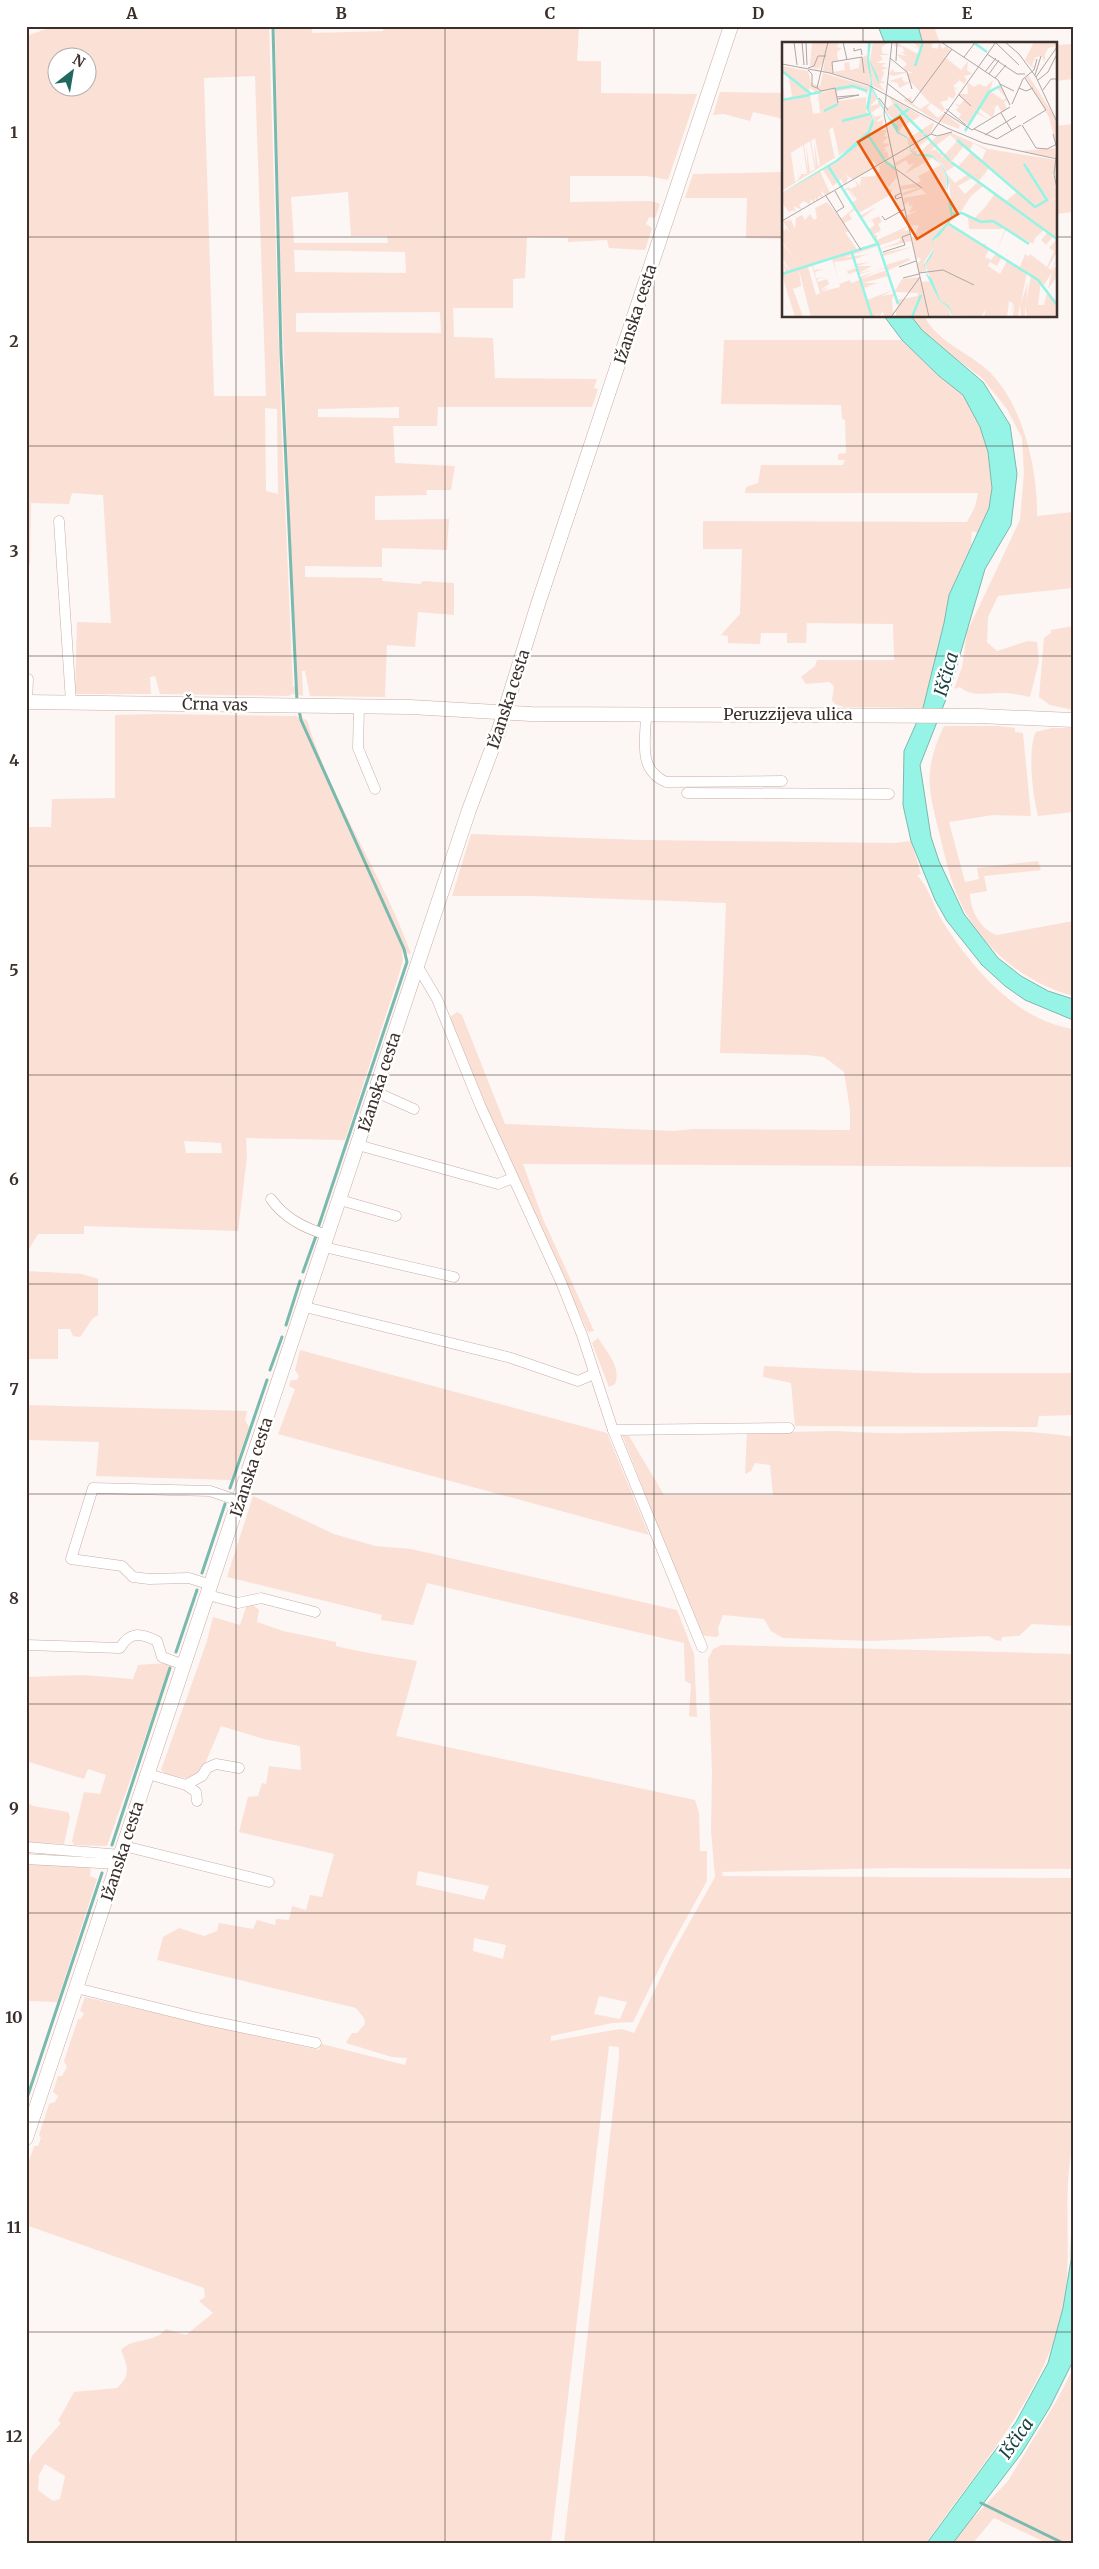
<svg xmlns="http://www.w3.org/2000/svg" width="1099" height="2569" font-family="Merriweather,serif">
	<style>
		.green { fill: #fbe0d6; fill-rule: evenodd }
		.water { fill: #95f4e6; stroke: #7ab9ae }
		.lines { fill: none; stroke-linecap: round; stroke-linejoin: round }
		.stream { stroke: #7ab9ae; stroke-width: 3 }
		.street-casing { stroke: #c9aea4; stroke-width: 11 }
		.secondary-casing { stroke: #c9aea4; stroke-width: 15 }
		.street { stroke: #fff; stroke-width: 10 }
		.secondary { stroke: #fff; stroke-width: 14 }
		.grid { fill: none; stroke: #3b302c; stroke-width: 1; stroke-opacity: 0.55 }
		.labels { text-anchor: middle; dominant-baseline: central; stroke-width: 5; stroke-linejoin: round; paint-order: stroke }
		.street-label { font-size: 16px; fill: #3b302c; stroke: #fff }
		.water-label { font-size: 18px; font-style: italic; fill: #19443f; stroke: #fff }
		.inset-river { fill: none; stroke: #95f4e6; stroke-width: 2.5 }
		.inset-road { fill: none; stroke: #afa7a4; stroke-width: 1 }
		.view { fill: #e8590c; fill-opacity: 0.15; stroke: #e8590c; stroke-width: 2.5 }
		.inset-edge { fill: none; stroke: #3b302c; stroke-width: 2.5 }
		.neatline { fill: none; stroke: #3b302c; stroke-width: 2 }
		.grid-label { font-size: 16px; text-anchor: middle; font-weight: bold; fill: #3b302c }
	</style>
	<rect width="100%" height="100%" fill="#fcf6f4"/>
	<!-- green -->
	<g class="green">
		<path d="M55 26H269L281 415 293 687 296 685 280 254 275 26H310L313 33 383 31 384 26H606L579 28 577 61H601V93L697 94 668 180 647 176H570V202L651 201 660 204 655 218 649 217 646 224 652 228 645 250 609 248 607 240 568 242V238L527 237 525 278 513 279V308H453L454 337 493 338 495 378 597 379 594 388 598 389 592 407H438L437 426H393L395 463 455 466 451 490H426L427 495 375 496V520L449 519 447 550 382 548V567L305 566V577L382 578V581L420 584 423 581 454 583V615L418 612 415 647 387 645 385 697 310 696 305 671H302L303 696 292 694 288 696 160 694 155 676 150 677 151 694H75L77 622 111 623 103 495 72 493 69 504 31 503 30 564H26V36ZM58 58H88V88H58ZM255 76 266 396H214L204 78ZM348 192 351 236H387L388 243H294L291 197ZM294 250 405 252 406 273 295 272ZM440 312 441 333 296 332V313ZM399 407V418L318 417V409ZM265 408 277 409 278 494 266 491Z"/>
		<polygon points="918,26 934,26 940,44 923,44"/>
		<polygon points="1073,44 1073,79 1055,81 1055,45"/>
		<polygon points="720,92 783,93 783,119 753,112 750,121 724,114 713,115"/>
		<polygon points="1073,124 1073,212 1055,214 1055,126"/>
		<polygon points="783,172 783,239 746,238 747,198 685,198 693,174"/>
		<path d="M911 316H924C938 342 964 350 985 368 1022 399 1038 469 1037 516L1073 512V588L998 596 988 617 987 642 997 651 1028 641 1037 642 1039 661 1030 697C1021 695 1012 693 1002 693 988 692 972 698 960 687L954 689 962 667 967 632 1020 520 1024 473 1022 438 1007 409 982 378 937 344 913 321Z"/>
		<polygon points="724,340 902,340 939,376 963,395 982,432 988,453 992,488 989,508 978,533 972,531 971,546 949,595 945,620 923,708 844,707 835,704 832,700 834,686 829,682 806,684 801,677 815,666 817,660 894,660 893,624 807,623 806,643 787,643 787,633 761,633 760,644 728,643 728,636 721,635 740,614 742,549 703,549 703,521 967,522 975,507 978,493 745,493 746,487 758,483 761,465 843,465 845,460 838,460 838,454 846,453 845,420 842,419 841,405 721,404"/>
		<polygon points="1073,626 1073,710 1050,705 1039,697 1044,638 1051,633 1051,630"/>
		<path d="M159 714 296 716 307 720C332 803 382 873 411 954L402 952 403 960 398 978 345 1140 246 1138 247 1157 238 1231 84 1226V1234H38L26 1254V827H51L52 799 115 798V715ZM184 1141 221 1143 222 1153H186Z"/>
		<path d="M944 726H997L1015 728V732L1023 733 1031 816 993 815 949 822 965 882 979 879 977 868 1038 861 1041 870 984 876 987 891 970 894C970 910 981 930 997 935L1073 921V996C1030 985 989 954 967 915 953 892 946 862 940 836 928 788 923 772 944 726Z"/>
		<path d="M1052 728H1073V812L1038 816C1033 797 1027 749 1036 732Z"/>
		<path d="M471 834 641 840 895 843 911 841 921 874 917 875C930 889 933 906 943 922 972 968 1016 1020 1073 1029V1167L523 1164 543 1219 594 1331 588 1332 465 1060 449 1018 457 1012 462 1015 505 1124 674 1131 692 1129 850 1130V1110L844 1072 824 1057 807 1055 720 1053 726 903 535 896H452Z"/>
		<polygon points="26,1271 82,1274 98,1279 98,1315 93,1318 80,1337 73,1336 70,1329 58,1329 58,1359 26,1359"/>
		<path d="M598 1338C606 1351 622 1368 615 1384L609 1387 592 1343Z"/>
		<polygon points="300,1350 607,1433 649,1535 278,1434 295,1389 289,1386 291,1380 297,1380 299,1376 295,1370"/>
		<polygon points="764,1366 916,1373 1073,1373 1073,1415 1039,1416 1037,1427 795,1426 791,1383 763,1377"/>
		<polygon points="27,1405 247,1411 245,1420 249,1427 231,1480 96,1476 99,1442 27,1440"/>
		<path d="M834 1431C860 1432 886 1434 911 1433 965 1433 1020 1427 1073 1437V1626L1032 1624 1019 1636 1002 1637 1001 1641 995 1640 989 1636 871 1641 783 1638 771 1631 764 1619 723 1615 718 1628 719 1635 716 1637 701 1635 622 1435 629 1436 664 1495H773L770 1465 755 1463 751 1471 745 1474 747 1433Z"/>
		<polygon points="253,1496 334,1534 375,1546 411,1549 677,1610 694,1654 697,1717 689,1716 691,1684 685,1681 684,1643 427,1583 413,1625 381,1620 382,1615 227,1577"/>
		<path d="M251 1603 259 1610 257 1622 283 1631 336 1642V1646C363 1653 389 1656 417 1661L396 1736 695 1800 699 1813 700 1851H707V1881L665 1957 633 2022 612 2023 551 2036V2041L614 2030 622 2029 634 2033 673 1952 715 1877 711 1831 712 1772 708 1659 713 1649 722 1645 1073 1654V1869L892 1868 722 1872 723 1876 1073 1878V2144C1062 2193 1072 2246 1065 2296 1052 2388 977 2469 926 2543H564L619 2057V2047L609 2046 551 2543H26V2473L32 2456 61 2423 58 2421 74 2392 117 2388C132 2374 127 2366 121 2350 133 2337 154 2344 166 2329L186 2335 213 2313 199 2301 205 2297 204 2288 26 2225V2170L34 2146H38L41 2138 39 2135 49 2104 55 2102 58 2096 53 2092 58 2076H62L67 2067 64 2061 78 2019H81L84 2013 80 2011 85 1997 319 2050 322 2044 405 2065 407 2058 392 2057 346 2043 352 2033H357L365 2024 364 2018 356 2008 157 1960 163 1937 179 1928 204 1936 217 1931 219 1923 253 1929 257 1920 275 1925 276 1919 289 1920 292 1906 306 1910 310 1895 322 1897 334 1854 239 1832 248 1797 258 1796 262 1783 266 1784 269 1766 301 1770 300 1746 264 1739 221 1726 202 1771 192 1779 167 1775 161 1770 207 1641 213 1617 240 1625 246 1607ZM418 1871 489 1886 484 1900 416 1885ZM474 1938 506 1945 503 1959 473 1951ZM599 1996 627 2002 620 2019 594 2014ZM45 2464 65 2476 60 2499 53 2501 38 2490 39 2475Z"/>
		<polygon points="166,1663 170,1666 107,1846 74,1845 72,1841 84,1792 100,1794 106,1775 88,1769 84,1779 29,1762 26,1767 26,1677 83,1675 133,1679 138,1665"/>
		<polygon points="26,1802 33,1806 68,1812 70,1817 64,1844 26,1842"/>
		<polygon points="26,1863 91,1866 90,1876 97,1879 57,2002 26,2001"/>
		<polygon points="1073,2369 1073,2543 1047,2543 994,2518 973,2543 948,2543 966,2520 974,2517 1008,2481 1057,2400"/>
	</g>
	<!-- water -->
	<g class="water">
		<polygon points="878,26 918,26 923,44 885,44"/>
		<polygon points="884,316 911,316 922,330 983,382 1010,425 1017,474 1011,525 985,569 950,689 920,765 931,837 939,861 964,914 998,958 1021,976 1048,991 1073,999 1073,1020 1025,1000 1005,986 982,965 947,921 935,900 911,841 903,805 904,751 923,708 944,623 949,595 989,508 992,488 988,452 980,427 963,395 939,376 902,340"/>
		<polygon points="1073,2161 1073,2361 1050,2407 1021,2454 953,2543 927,2543 1016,2422 1048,2363 1063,2308 1071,2260"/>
	</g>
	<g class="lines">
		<!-- stream -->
		<g class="stream">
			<polyline points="273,26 281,353 297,702"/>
			<polyline points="299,710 301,720 404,949 407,962 318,1228"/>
			<polyline points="303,1272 316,1236"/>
			<polyline points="286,1325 300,1281"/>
			<polyline points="270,1370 282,1337"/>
			<polyline points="230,1488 267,1380"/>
			<polyline points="202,1573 225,1504"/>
			<polyline points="176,1652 197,1590"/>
			<polyline points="112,1845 170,1668"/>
			<polyline points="26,2101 102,1873"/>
			<polyline points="981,2503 1063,2543"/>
		</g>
		<defs>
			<g id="street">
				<polyline points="59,521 71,702"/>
				<polyline points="27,702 28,679"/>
				<polyline points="359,707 358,748 375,789"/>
				<path d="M646 713C646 740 637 769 666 782L782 781"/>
				<polyline points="687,793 889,794"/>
				<polyline points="418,967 437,999 480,1105 561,1282 582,1335 613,1430 702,1647"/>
				<polyline points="376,1092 414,1109"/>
				<polyline points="358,1145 498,1184 513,1178"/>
				<path d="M271 1199C285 1219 306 1229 328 1235"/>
				<polyline points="340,1200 396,1216"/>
				<polyline points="324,1247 454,1277"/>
				<polyline points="305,1307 511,1358 578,1381 594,1374"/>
				<polyline points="613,1430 789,1428"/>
				<polyline points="211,1585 189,1578 149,1579 133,1577 122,1566 71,1559 93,1488 210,1491 239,1501"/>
				<polyline points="208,1595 238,1603 261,1598 315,1612"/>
				<path d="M26 1645 120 1648C130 1631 140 1633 157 1641L162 1657 184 1665"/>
				<polyline points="148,1774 186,1785 202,1776 207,1768 216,1764 239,1768"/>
				<polyline points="186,1785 196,1792 197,1801"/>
				<polyline points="124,1846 269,1882"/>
				<polyline points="26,1847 121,1855"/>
				<polyline points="26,1859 118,1864"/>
				<polyline points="76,1988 202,2019 316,2043"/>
			</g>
			<g id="secondary">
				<polyline points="26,702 410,707 531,714 979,716 1073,720"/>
				<polyline points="26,2138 469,810 499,730 538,604 731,26"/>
			</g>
		</defs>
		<!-- street casing -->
		<use href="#street" class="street-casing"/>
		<!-- secondary casing -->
		<use href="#secondary" class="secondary-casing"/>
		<!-- street -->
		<use href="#street" class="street"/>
		<!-- secondary -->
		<use href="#secondary" class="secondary"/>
	</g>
	<!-- grid -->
	<path class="grid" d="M236 26V2543M445 26V2543M654 26V2543M863 26V44M26 237H783M1055 237H1073M863 316V2543M26 446H1073M26 656H1073M26 866H1073M26 1075H1073M26 1284H1073M26 1494H1073M26 1704H1073M26 1913H1073M26 2122H1073M26 2332H1073"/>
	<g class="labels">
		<!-- street labels -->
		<g class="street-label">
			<text transform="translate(635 314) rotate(-72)">Ižanska cesta</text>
			<text transform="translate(508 699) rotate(-72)">Ižanska cesta</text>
			<text transform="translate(215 704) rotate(1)">Črna vas</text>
			<text x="788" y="714">Peruzzijeva ulica</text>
			<text transform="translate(379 1082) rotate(-72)">Ižanska cesta</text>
			<text transform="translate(251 1467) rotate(-72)">Ižanska cesta</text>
			<text transform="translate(122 1851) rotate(-72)">Ižanska cesta</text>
		</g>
		<!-- water labels -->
		<g class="water-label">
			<text transform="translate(946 674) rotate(-74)">Iščica</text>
			<text transform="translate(1016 2438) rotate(-55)">Iščica</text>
		</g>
	</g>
	<!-- overview -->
	<g transform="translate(782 42)">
		<rect width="275" height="275" fill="#fcf6f4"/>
		<path d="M30 0H54L57 3 54 5 60 6 55 10 56 19 50 20V30L63 28 62 21 67 20 68 28 77 26 78 16 85 13 89 43 41 29 43 17 37 27 34 24 36 28 28 24ZM91 0H107L100 5V11L108 13H98L101 17 95 21H104L99 24 106 26 100 28 102 31 99 39 104 40 97 42 104 50 91 44 87 24ZM113 0 136 12 138 8 124 0 138 7 131 0H151L149 5 155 7 158 0 160 7 164 4 169 9 164 16 179 28 186 19 185 28 190 32 182 34 185 38 182 42 174 35 178 38 171 44 177 49 172 46 174 52 171 57 166 54V58L158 60 163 67 161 70 149 61 145 66 156 76 162 71 178 83 177 87 151 77 121 58 129 55 130 61 138 67 148 61 129 40 117 46 116 41 107 39 121 35 120 38 124 40 121 41 127 40 125 31H131L126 29 124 31 111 34 107 32 111 27 112 30H124L121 26 125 22 114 12 126 14 118 10H123L120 5 112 4ZM252 0H275V4L266 6 263 12V21L260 14 254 15 250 22 252 27 243 18ZM0 24 26 29 29 41 38 44 41 31 88 45 84 53 83 48 75 46 55 49 56 59 84 55V69L90 77 86 89 73 103 0 149V37L3 58 10 54 6 32H0ZM27 46 32 48 33 52 50 48 36 52 39 77 38 71 31 72ZM51 85 57 112 53 117 47 88ZM33 96 38 123 36 124 32 98 34 126 29 99ZM28 99 33 127 28 130 24 102 26 131 22 103ZM21 103 25 132H19L16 107 19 133 17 136 14 109 17 137 13 140 9 111ZM246 33 273 75 275 85V116L236 109 275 106 267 75 244 35ZM211 38 208 49 221 58 224 56 215 46 219 44 215 38 218 43 225 58 222 60 225 67 220 71 215 62 213 66 208 63 213 67 211 76 197 66 195 69 207 78 194 71 187 83 177 76 179 72 174 68 177 65 173 62 178 63 182 58 176 52H186L185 40 192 45 197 42 204 45ZM90 48 95 57 88 64 96 62V58L102 68 99 64 89 71 93 75 101 73 94 80 102 78 99 88H105L102 94 106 95 100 101 108 102 101 107H104L102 111 105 109 107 115 95 124 90 117 92 126 71 138 63 132 66 136 63 143 59 137 51 144 41 128 38 129 48 151 44 154 39 148 41 156 37 154 35 159 33 156 32 161 29 157 28 163 22 159 17 163 20 168 12 164 14 171 12 168 7 170 0 161V151L43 125 54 120 87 94 92 78 87 67ZM107 54 152 82 146 97 131 109H135V113L153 96 167 90 206 107 275 118 272 132 269 133 272 134 275 155 266 160 275 156V210L266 226 269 228 275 216 270 229 275 223V235L265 248 274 259 275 264 269 256 275 265V275H245L243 264V275H239L238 262 236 275H231L232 261 228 275 231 261 227 259 225 275H202L204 267 199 275 170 273 167 264 158 258 143 223 152 207 151 198 170 178 167 137 160 122 152 115 136 113 133 112 129 109 134 102 128 104 126 95 116 90V84L103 68 111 62ZM138 74 150 81 127 96 117 90 120 85ZM168 93 175 99 158 118 161 112 155 110 156 107 149 109 153 105 144 111ZM191 101 204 108 200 118 188 108ZM182 104 189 110 176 125 169 120ZM173 124 185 133 173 141 163 130ZM208 125 236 149 223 160 196 140ZM190 136 196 140 183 152 176 144ZM201 144 212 153 201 168 196 174 203 164 192 177 178 171 189 154ZM181 172 186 176 187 187H223L214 211 224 187 251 202 253 196 263 187 266 190 259 198 264 203 271 194 275 197 267 206 272 209 265 225 248 212 247 215 243 212 238 225 217 213 222 216 214 212 209 218 203 215 207 208 213 212 203 204 204 201 201 203 168 182 171 173ZM219 216 225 219 218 232 206 224 208 220 215 224ZM245 230 249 233 244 262 246 240 239 261ZM270 230 262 263H256L259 240 262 243ZM130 111 137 115 147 113 159 122 165 137 164 151 169 165 168 179 150 197 152 206 142 220 143 229 138 231 135 222 139 218 136 215 135 218 129 195H132L137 183 127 184 125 174 136 168 127 171 131 163 127 164V159L122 163 121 156 144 152 139 147 121 154 120 151 138 145 119 148 118 144 135 141 139 139 136 134 159 123 150 116 123 132 132 121 127 123 124 118 114 124 113 121ZM104 120 113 127 115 135 106 146 110 148 108 153 77 171 79 173 95 165 80 176 97 167 80 176 74 167 67 172 70 177 62 181 67 190H63L76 209 93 204 96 201 87 187 93 183 90 178 83 181 97 174 100 180 105 177 96 182 99 188 91 193H95V198L126 184 120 189 127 188 129 199 98 207 117 200 119 196 61 216 86 212 73 217 74 222 88 220 75 224H90L77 231 91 228 78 232V235L92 230 79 237 105 228 104 226 92 230 104 225 99 211 130 205 101 214 104 223 127 216 128 218 103 230 106 234 81 241H95L82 246 85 258 111 248 100 254 111 252 120 237 137 235 139 240 149 239 157 258 166 265 169 275H114V269L109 275H102L101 269 97 275H92L100 270 90 275H29L17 228 19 244 11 247 21 275H13L0 233V229L4 230 0 221 7 229 0 219 8 229 0 217 9 229 0 215V201L13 218 0 199V188L3 189V186L7 189 1 179 9 178 13 187 14 176 20 173 23 178 28 172 32 178 35 176 33 166 45 160 59 177 73 165 62 148 67 145 73 158 66 147 63 149 70 160 75 158 68 147 75 144 73 138 78 144 79 135 93 134 98 128 97 124ZM50 217 56 236 52 220 72 217 75 226 65 229 66 232 76 229 78 238 69 241 68 238 58 242 57 239 58 245 38 250 48 245 38 248 47 242 45 237 36 240 35 237 44 235 34 236 33 230 42 227 32 228 31 223ZM30 224 38 251 34 253 26 225ZM114 250 136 251V254L115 258 116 264 111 271 110 257Z" fill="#fbe0d6" fill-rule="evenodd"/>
		<path d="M86 0H89L87 17 96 35 97 43 100 47 97 43 87 18 91 47 107 75 116 84V90L125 95 130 110 136 113 145 112 151 114 160 123 166 135 167 139 165 149 170 165V177L158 193 151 198 152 208 149 215 143 223 144 231 150 237 158 258 167 264 171 275 166 265 157 258 144 232 142 223 152 207 150 197 169 177 165 150V136L159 122 150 115 135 114 129 110 125 96 115 91 90 48 87 67 92 80 87 94 55 120 0 151 54 118 86 89 90 77 84 66 89 39 85 21Z" fill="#95f4e6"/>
		<path class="inset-river" d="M191 0 205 10M133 24 141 0M0 29 29 52 39 50M53 47 71 44 85 49M0 58 28 53M113 62 121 71 127 67M42 69 56 62M60 79 88 72M110 79 121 71 141 91M183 89 207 50 218 44M142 92 168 119M86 93 103 119 113 127M175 98 253 165 265 158 242 122M169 120 275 197M46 124 96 202 116 262M170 172 180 171 199 180 211 179 224 187M167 182 256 238 275 263M224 187 247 202M70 211 90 275M0 232 95 202M130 275 139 253"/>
		<path class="inset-road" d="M12 0 15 23M20 0 22 23M24 0 25 23M61 0 65 18M110 0 102 72 111 115M159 0 216 38 228 63M223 0 237 12 254 35 275 80M214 1 237 23M72 6V9L79 7 80 13M205 12 235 32H243M182 15 192 2M108 16 125 30 130 47M114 19 115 0M0 22 48 31 86 43 165 86 201 101 275 117M26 26 32 24 36 14H44M26 28 30 32V44L35 46M203 30 214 16M51 31 50 20 80 15 82 31M207 32 217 18M253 33 259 14M254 35 275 5M213 36 224 23M256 38 266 30 275 12M105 41 130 61 170 7M218 42 232 49M35 46 39 49 53 46 56 61M35 46 46 0M237 46 244 49 251 46M261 48 269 37H275M177 53 189 64M55 55 77 53 56 57M97 56 106 68M230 62 241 37 252 28 255 17M164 67 184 83M162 70 190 88 228 65M219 71 230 89M241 82 264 68 243 36M240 83 254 106 265 107 275 102M192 87 215 97 239 83M149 92 214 0M149 92 155 94 170 90M271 92 275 107 272 132 275 147M203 93 234 74M111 115 147 275M275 123V139M114 127 140 146M53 149 62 165 54 170M119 151 113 154 114 157 120 155M44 154 79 208M100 174 103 178 123 167M0 179 149 92M101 210 123 203 120 195 128 192M117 225 134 219M137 231 161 228 192 243M121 236 137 232M109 275 138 235"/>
		<path class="view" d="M118 75 176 172 135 197 76 100Z"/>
		<rect width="275" height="275" class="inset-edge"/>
	</g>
	<!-- border -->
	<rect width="1099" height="2569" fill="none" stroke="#ffffff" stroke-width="55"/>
	<!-- north arrow -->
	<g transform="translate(72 72) rotate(31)"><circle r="24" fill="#ffffff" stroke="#b1acab"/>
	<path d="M0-4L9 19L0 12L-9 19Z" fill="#1f6960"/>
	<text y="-8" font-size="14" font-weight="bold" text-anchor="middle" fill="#3b302c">N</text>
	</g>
	<rect x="28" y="28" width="1044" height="2514" class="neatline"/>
	<g class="grid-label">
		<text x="132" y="19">A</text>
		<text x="341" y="19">B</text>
		<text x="550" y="19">C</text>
		<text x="758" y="19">D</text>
		<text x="967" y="19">E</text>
		<text x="14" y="138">1</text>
		<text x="14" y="347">2</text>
		<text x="14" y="557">3</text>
		<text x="14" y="766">4</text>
		<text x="14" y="976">5</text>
		<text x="14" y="1185">6</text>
		<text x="14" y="1395">7</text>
		<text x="14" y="1604">8</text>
		<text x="14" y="1814">9</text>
		<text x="14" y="2023">10</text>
		<text x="14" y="2233">11</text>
		<text x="14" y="2442">12</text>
	</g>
</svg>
